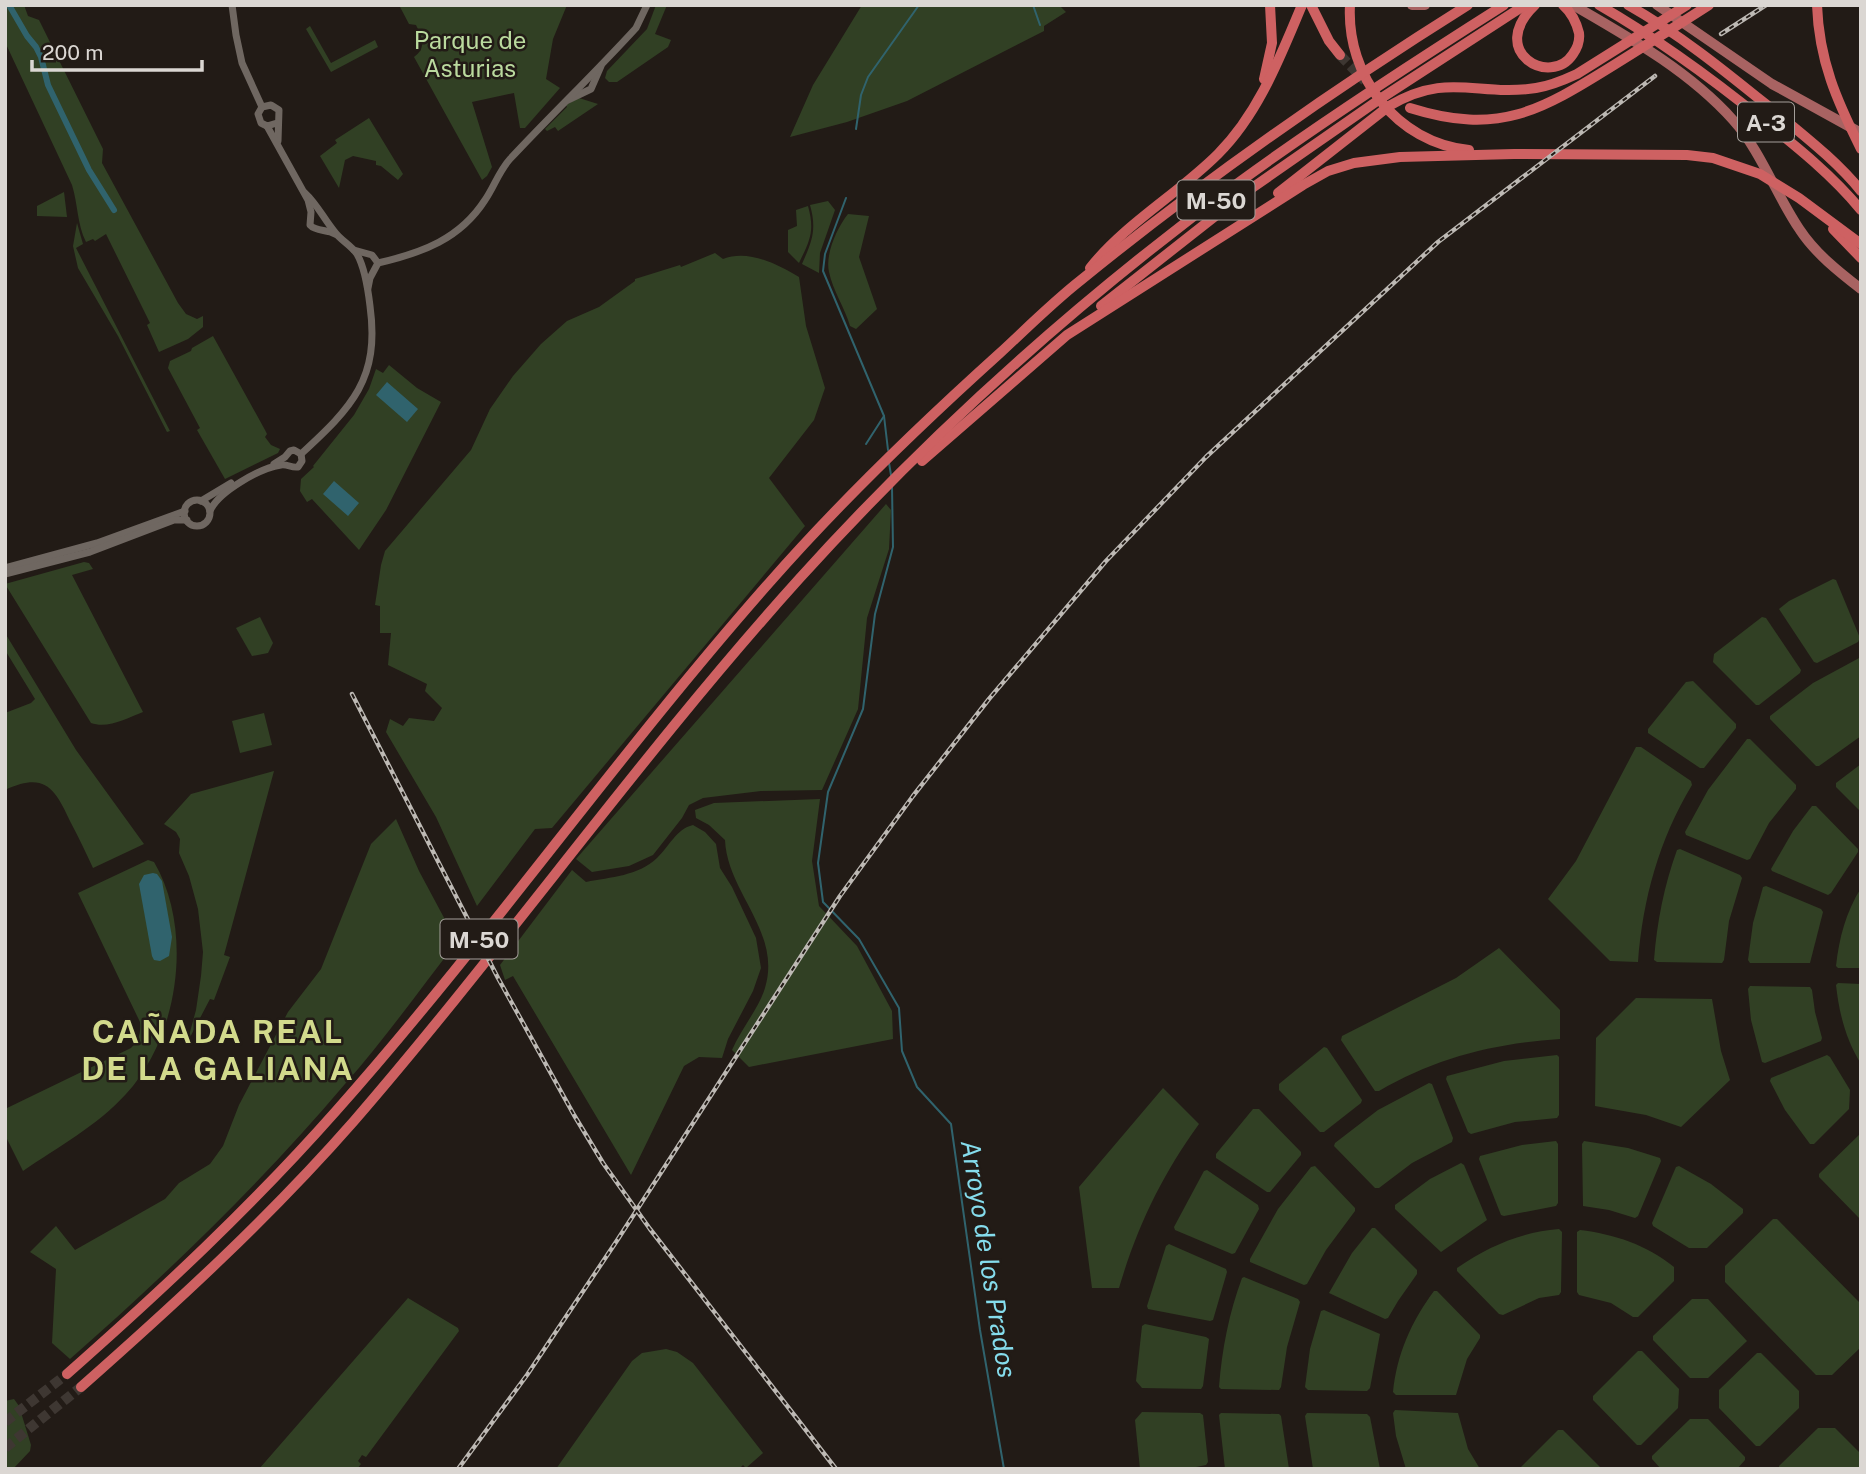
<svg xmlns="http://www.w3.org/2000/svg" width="1866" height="1474" font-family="'Public Sans',sans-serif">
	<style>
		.green { fill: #314024 }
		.water { fill: #30636d }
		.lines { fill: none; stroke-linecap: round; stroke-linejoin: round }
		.stream { stroke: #30636d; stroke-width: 2 }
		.canal { stroke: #30636d; stroke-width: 6 }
		.highway-tunnel { stroke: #3e3732; stroke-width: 10; stroke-dasharray: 10 5; stroke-linecap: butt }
		.minor { stroke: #6f6761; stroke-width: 7 }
		.major { stroke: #a86362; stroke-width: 10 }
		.highway { stroke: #ce6162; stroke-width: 10 }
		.rail-casing { stroke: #bdb9b4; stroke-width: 4.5 }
		.rail { stroke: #221b16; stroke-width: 2; stroke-dasharray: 5; stroke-linecap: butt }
		.labels { text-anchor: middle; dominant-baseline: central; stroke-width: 5; stroke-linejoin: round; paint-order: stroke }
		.shield { fill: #221b16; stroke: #a49f9a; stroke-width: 2 }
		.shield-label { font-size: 23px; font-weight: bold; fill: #dbd7d3 }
		.park-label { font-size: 24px; fill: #bada9e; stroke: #221b16 }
		.water-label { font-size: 26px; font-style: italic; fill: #85dcec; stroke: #221b16 }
		.district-label { font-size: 32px; font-weight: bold; letter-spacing: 2px; fill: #d2da8c; stroke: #221b16 }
	</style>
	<rect width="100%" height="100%" fill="#221b16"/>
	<!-- green -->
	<g class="green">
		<path d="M5 5H24L28 16 39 20 103 149 102 163 178 303 186 314 197 319 203 316V327L188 339 159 352 147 325 150 323 106 234 95 241 93 239 86 242C77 224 78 204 72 185L5 42Z"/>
		<path d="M399 5H567L553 39 546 79 560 88 525 128H520L514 93 472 102 492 167 487 176 482 180 414 57C427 48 422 37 416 25L409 24Z"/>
		<polygon points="656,5 667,5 655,34 671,40 668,47 617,82 609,82 605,78 607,71 647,29"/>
		<polygon points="862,5 1059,5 1066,12 1044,26 1044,31 907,101 847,122 790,137 813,85"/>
		<polygon points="310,26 331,63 375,40 378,47 331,72 306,29"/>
		<polygon points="579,98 598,104 558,131 555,127 547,131 545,129 567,107 566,105"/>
		<polygon points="369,118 403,174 398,180 381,166 376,165 376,161 353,156 345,160 339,188 320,156 337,143 335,140"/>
		<polygon points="64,192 67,217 37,216 37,206"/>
		<path d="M828 201 835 210 820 253 819 273 802 264C812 241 817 230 810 205Z"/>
		<path d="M808 206C815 231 810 240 799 263L788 252V230L797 226 796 210Z"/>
		<path d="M848 214 869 216 859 257 877 309 856 329 850 326C845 308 833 291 829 272 825 254 837 228 848 214Z"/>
		<polygon points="77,223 83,244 76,248 170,431 167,432 118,336 78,268 73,246"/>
		<path d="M715 253 723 259C748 249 777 264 799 277L806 326 825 388 814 420 769 478 805 526 552 828 535 829 477 906 436 817 386 732 390 719 403 726 409 718 434 721 442 708 425 691 427 684 388 665 391 633H380V606L375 605 381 565 385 551 471 450 490 409 513 376 541 344 567 321 599 307 635 281V279L680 265 681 267Z"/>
		<polygon points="213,336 265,430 267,434 265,437 271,445 280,449 278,453 225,479 197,430 200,428 168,368 170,361 191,351 192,348"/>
		<polygon points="389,365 417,388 441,402 386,510 359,550 312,499 307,502 300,491 301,479 314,467 313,466 354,415 369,389 376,369 383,373"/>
		<polygon points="886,504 891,510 889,549 867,618 858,709 822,790 761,791 703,798 689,805 682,818 653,855 629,866 592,872 576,859"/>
		<path d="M84 562 89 563 93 569 72 575 143 712C127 718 108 729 91 723L5 584Z"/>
		<polygon points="1833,579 1836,580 1860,638 1858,642 1817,663 1814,662 1779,609 1789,601"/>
		<polygon points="260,617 273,643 268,653 252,656 236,628"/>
		<polygon points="1762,617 1766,618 1801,670 1800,673 1759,705 1756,705 1713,662 1714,654"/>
		<path d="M5 633 76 750 144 844 93 868C86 853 79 838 71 823 55 789 46 771 5 790V713L31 703 35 699 5 650Z"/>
		<polygon points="1861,657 1861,736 1819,766 1816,766 1770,719 1770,716 1813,683"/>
		<polygon points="1693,681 1736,724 1736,728 1704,768 1700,768 1648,733 1648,729 1686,682"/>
		<polygon points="264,713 272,745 240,753 232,721"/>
		<polygon points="1747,739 1750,739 1796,785 1796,789 1769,823 1750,859 1747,860 1686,835 1685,832 1708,790"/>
		<path d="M1636 747H1641L1691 781 1692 785C1659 840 1643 898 1638 962L1610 961 1548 899 1576 861Z"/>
		<polygon points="1861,764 1861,812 1836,787 1836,783"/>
		<polygon points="274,771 224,955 230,957 214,1000 210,999 187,1043 196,1010 201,976 203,952 198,909 189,876 179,853 180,839 176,832 164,824 191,794"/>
		<path d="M820 799 812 861 819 906 857 946 892 1011 893 1039 749 1067 732 1050C741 1029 759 1008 765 988 782 932 727 892 725 840L709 825 696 818 695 810 714 803Z"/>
		<polygon points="1812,806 1816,806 1858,849 1858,852 1831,893 1828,895 1772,871 1771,869 1793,831"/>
		<path d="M396 819 419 871 457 942C420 989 385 1039 345 1084 261 1183 168 1273 70 1359L52 1343 56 1269 30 1252 56 1226 75 1250 165 1199 179 1183 210 1164 223 1146 239 1105 288 1012 321 969 371 844Z"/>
		<path d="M693 825 705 832 716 844 720 868 732 887 756 938 761 968 753 991 728 1039 722 1058 699 1057 684 1066 631 1175 513 976 505 980 500 965 572 870 586 882C611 877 638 876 657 858 669 847 676 829 693 825Z"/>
		<path d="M1680 849 1740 875 1742 878 1729 921 1724 960 1722 963 1657 962 1654 960C1657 922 1664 886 1677 850Z"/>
		<path d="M148 860 154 862C194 930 179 1037 126 1094 97 1126 58 1147 23 1171L5 1135V1109L131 1048C139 1040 141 1033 140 1022L78 893Z"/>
		<polygon points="1766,886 1821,909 1823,912 1810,963 1750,963 1748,960 1753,923 1763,887"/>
		<path d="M1861 888V968H1838L1836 966C1839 938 1846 912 1861 888Z"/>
		<path d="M1499 948 1560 1010V1039C1495 1043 1435 1058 1379 1091H1375L1341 1040 1342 1036 1456 978Z"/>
		<path d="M1838 983 1861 984V1064C1846 1040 1839 1013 1836 985Z"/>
		<polygon points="1750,986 1810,987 1812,990 1815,1012 1822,1038 1821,1041 1765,1063 1762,1062 1751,1020 1748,989"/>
		<polygon points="1636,998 1712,999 1721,1051 1730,1080 1681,1127 1646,1115 1595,1106 1596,1038"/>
		<polygon points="1324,1047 1327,1048 1362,1100 1361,1103 1324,1132 1320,1132 1279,1090 1279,1084"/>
		<polygon points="1557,1055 1559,1057 1559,1115 1557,1118 1515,1122 1471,1134 1468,1132 1446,1079 1447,1076 1504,1061"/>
		<polygon points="1827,1055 1830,1057 1850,1090 1849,1109 1814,1144 1810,1144 1785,1110 1770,1081 1771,1078"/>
		<polygon points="1429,1083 1432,1084 1453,1138 1452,1142 1412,1163 1379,1188 1375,1188 1334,1146 1335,1143 1378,1110"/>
		<path d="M1163 1088 1199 1124C1162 1175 1137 1227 1119 1288H1092L1079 1187Z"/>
		<polygon points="1253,1109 1259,1109 1301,1152 1301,1155 1270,1192 1267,1192 1216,1158 1216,1154"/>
		<polygon points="1861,1133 1861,1220 1819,1177 1819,1174"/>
		<polygon points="1556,1141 1558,1144 1558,1203 1556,1206 1504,1216 1501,1215 1479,1159 1480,1156 1522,1145"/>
		<polygon points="1584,1141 1628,1148 1660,1158 1661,1161 1638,1216 1635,1218 1609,1210 1583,1206 1582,1144"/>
		<polygon points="1461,1163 1464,1165 1487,1220 1441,1252 1395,1209 1395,1205 1430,1179"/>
		<polygon points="1315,1166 1355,1208 1355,1211 1326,1250 1307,1284 1304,1285 1250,1262 1250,1259 1278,1209 1311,1167"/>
		<polygon points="1679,1166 1711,1184 1743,1209 1743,1213 1707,1248 1689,1248 1653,1226 1652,1223 1676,1167"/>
		<polygon points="1207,1170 1258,1205 1259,1209 1235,1253 1232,1254 1175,1230 1174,1227 1204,1171"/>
		<polygon points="1773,1219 1777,1219 1861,1304 1861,1347 1832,1375 1816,1375 1725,1282 1725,1266"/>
		<polygon points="1372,1228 1375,1228 1417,1270 1417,1274 1398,1301 1388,1318 1385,1319 1329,1293 1352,1253"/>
		<path d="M1559 1229 1562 1232 1561 1292 1559 1295 1539 1298 1503 1315 1499 1314 1457 1271V1268C1489 1246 1521 1232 1559 1229Z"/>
		<path d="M1580 1230C1614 1234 1647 1245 1674 1267V1281L1638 1317H1633L1611 1303 1579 1295 1577 1292V1232Z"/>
		<polygon points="1169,1244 1226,1269 1227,1272 1213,1320 1210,1321 1148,1309 1147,1306 1166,1246"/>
		<path d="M1244 1277 1298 1299 1300 1302 1287 1347 1281 1387 1279 1390 1221 1389 1219 1387C1222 1349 1229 1313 1242 1278Z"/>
		<path d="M1434 1291H1437L1480 1335V1338L1467 1359 1456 1395H1396L1393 1392C1397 1354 1411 1322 1434 1291Z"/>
		<polygon points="408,1298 458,1328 459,1331 366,1457 362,1455 358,1461 361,1464 357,1469 259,1469"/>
		<polygon points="1692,1299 1708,1299 1747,1341 1708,1378 1690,1378 1653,1340 1653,1336"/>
		<polygon points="1324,1310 1380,1334 1370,1388 1367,1391 1308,1390 1305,1387 1310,1349 1321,1311"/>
		<polygon points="1145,1324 1206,1337 1209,1339 1203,1386 1201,1389 1142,1388 1136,1381 1142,1326"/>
		<polygon points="666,1349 677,1352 693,1363 763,1453 746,1468 743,1465 739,1469 556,1469 632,1361 642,1353"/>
		<polygon points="1638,1351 1642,1351 1679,1389 1678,1408 1641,1445 1637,1445 1593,1400 1593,1396"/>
		<polygon points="1757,1353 1761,1353 1799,1391 1799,1408 1760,1446 1756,1446 1719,1408 1719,1390"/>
		<polygon points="14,1399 19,1406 31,1445 30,1451 13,1469 5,1469 5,1401"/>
		<polygon points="1395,1410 1458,1413 1468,1449 1480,1469 1406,1469 1396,1436 1393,1413"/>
		<polygon points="1142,1412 1200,1413 1203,1415 1208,1462 1206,1465 1186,1469 1140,1469 1135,1420"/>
		<polygon points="1221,1413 1279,1414 1281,1416 1289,1469 1225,1469 1219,1415"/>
		<polygon points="1307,1413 1367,1414 1370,1417 1380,1469 1313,1469 1305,1416"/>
		<polygon points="1690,1419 1708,1419 1745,1457 1745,1460 1737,1469 1661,1469 1652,1459 1652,1456"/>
		<polygon points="1818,1428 1835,1428 1861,1454 1861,1469 1779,1469 1779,1466"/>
		<polygon points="1558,1430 1563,1430 1602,1469 1519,1469"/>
	</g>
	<!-- water -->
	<g class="water">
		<polygon points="387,382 418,409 407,422 376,395"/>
		<polygon points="334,481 359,503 348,516 323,494"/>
		<polygon points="153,873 157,874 162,881 172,937 169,956 160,961 154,960 152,956 139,884 144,875"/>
	</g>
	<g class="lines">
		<!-- stream -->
		<g class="stream">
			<polyline points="1033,5 1040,25"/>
			<polyline points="856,129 861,95 868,77 919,5"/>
			<polyline points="846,198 825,254 823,271 884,416 888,450"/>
			<polyline points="866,444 884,416"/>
			<polyline points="889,463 891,475"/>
			<polyline points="892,487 893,547 875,614 863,709 828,792 818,863 823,902 859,939 899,1008 902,1051 917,1087 951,1124 980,1330 1004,1469"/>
		</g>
		<!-- canal -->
		<polyline class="canal" points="9,5 27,36 36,47 41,57 48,85 89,170 114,210"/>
		<!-- highway-tunnel -->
		<g class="highway-tunnel">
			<polyline points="1340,55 1365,81"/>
			<polyline points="5,1422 67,1374"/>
			<polyline points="5,1448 81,1387"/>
		</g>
		<!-- minor -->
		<g class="minor">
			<polyline points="232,5 236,35 242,63 262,107"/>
			<polyline points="568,100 591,89 601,66"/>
			<polyline points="277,123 267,126 261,123 258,114 262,107 271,105 279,110 278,141"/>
			<path d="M267 126 308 200 311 212 310 225C316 232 327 229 335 234"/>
			<polyline points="354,250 372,255 378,263"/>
			<path d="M378 263C422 253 460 239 485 200 494 187 499 171 510 159 551 115 595 73 636 28L647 5"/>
			<polyline points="368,288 370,278 378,263"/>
			<path d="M301 454C352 407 380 379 370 306 368 289 365 268 357 254 351 245 340 240 334 231 324 219 317 204 305 193"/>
			<polyline points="274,464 285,457 290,451 294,450 301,454"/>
			<circle cx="197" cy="513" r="13"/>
			<polyline points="201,501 231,483"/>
			<path d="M210 511C218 492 260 468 281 465 288 464 291 468 298 467L302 461 301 454"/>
			<polyline points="5,568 97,543 185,511"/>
			<polyline points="5,574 90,552 174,520 187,520"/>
		</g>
		<!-- major -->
		<g class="major">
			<polyline points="1412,5 1425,5"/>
			<path d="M1573 5C1630 38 1689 71 1733 120 1761 151 1776 195 1800 230 1815 253 1839 272 1861 289"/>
			<polyline points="1657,5 1772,84 1861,133"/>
		</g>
		<!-- highway -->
		<g class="highway">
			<polyline points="1311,5 1329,41 1340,55"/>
			<path d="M1350 5C1346 76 1397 143 1469 150"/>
			<path d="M1535 5C1486 52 1551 88 1573 54 1578 47 1580 41 1579 33 1576 21 1572 13 1563 5"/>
			<path d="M1599 5C1658 39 1710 77 1762 119 1797 147 1832 175 1861 210"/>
			<path d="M1628 5C1681 35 1726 72 1773 110 1803 135 1836 160 1861 191"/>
			<path d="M1817 5C1819 61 1837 101 1861 149"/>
			<polyline points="1264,79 1272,43 1270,5"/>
			<path d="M1410 108C1499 136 1540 111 1614 65 1646 45 1678 25 1709 5"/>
			<path d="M1278 193 1389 106C1448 71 1477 97 1536 88 1550 86 1564 80 1577 74L1687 5"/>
			<polyline points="1833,229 1861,258"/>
			<path d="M1090 268C1126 223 1178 194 1218 154 1259 113 1280 57 1302 5"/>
			<polyline points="1101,306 1242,195 1380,99 1525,5"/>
			<polyline points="922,461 1067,335 1303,185 1328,171 1354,163 1400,157 1514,154 1687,155 1713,158 1760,174 1799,198 1861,244"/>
			<path d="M67 1374C162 1290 252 1206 336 1111 487 941 618 754 769 583 840 502 919 426 1000 353 1027 328 1053 302 1081 280 1204 180 1334 89 1468 5"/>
			<path d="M81 1387C176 1303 270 1217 354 1121 507 944 642 753 799 579 931 433 1079 300 1238 183 1324 120 1414 62 1504 5"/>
		</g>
		<defs>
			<g id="rail">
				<polyline points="1721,34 1766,5"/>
				<polyline points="352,694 498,978 574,1115 603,1163 650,1229 836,1469"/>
				<polyline points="458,1469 527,1375 618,1239 840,896 913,796 989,699 1106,561 1206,457 1438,242 1655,76"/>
			</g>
		</defs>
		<!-- rail casing -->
		<use href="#rail" class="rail-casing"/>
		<!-- rail -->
		<use href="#rail" class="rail"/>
	</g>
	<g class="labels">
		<!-- shield labels -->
		<g class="shield">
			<rect x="1738" y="102.5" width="56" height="39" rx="5"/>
			<rect x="1177.5" y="180.5" width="77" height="39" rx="5"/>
			<rect x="440.5" y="919.5" width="77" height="39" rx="5"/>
		</g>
		<g class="shield-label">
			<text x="1766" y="122">A-3</text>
			<text x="1216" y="200">M-50</text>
			<text x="479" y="939">M-50</text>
		</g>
		<!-- park labels -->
		<g class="park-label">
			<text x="470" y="40">Parque de<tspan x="470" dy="28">Asturias</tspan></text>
		</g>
		<!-- water labels -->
		<g class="water-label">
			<text transform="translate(989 1259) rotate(81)">Arroyo de los Prados</text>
		</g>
		<!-- district labels -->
		<g class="district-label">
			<text x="218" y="1031">CAÑADA REAL<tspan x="218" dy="37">DE LA GALIANA</tspan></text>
		</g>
	</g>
	<!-- border -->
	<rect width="1866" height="1474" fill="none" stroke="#dbd7d3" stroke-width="14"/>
	<!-- scale -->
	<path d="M32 60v10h170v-10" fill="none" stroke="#dbd7d3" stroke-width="3.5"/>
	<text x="42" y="60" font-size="21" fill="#dbd7d3" stroke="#221b16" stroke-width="5" paint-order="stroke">200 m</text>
</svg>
